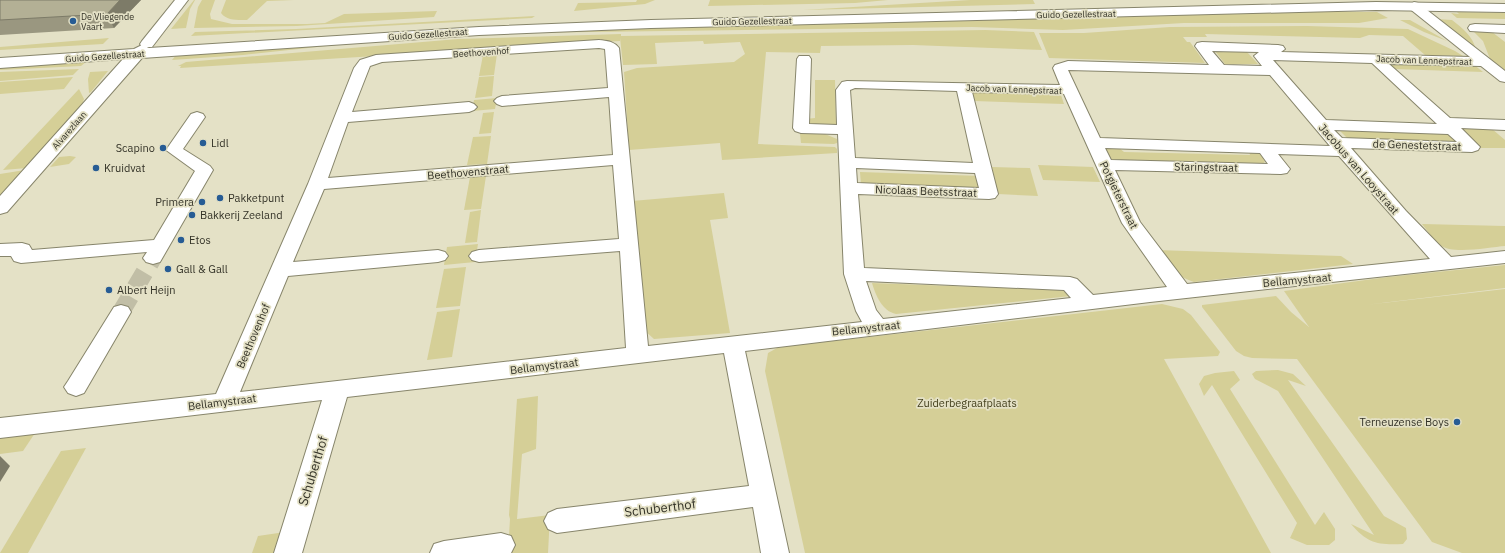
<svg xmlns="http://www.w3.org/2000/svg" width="1505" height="553" font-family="'IBM Plex Sans',sans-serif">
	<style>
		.green { fill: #d5cf97 }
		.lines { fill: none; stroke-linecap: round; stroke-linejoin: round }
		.street-tunnel { stroke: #c1bea6; stroke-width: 18; stroke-dasharray: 18 10; stroke-linecap: butt }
		.street-casing { stroke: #87856b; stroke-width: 2 }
		.secondary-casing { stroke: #87856b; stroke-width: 2 }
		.street { fill: #fff; fill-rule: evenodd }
		.secondary { fill: #fff; fill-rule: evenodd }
		.wall { fill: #9a9780 }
		.shaded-wall { fill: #7d7b68 }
		.building { fill: #b3b095; stroke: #7d7b68 }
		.poi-dot { fill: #275c94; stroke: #e4e1c6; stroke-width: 1.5 }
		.labels { text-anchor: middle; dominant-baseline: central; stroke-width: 3.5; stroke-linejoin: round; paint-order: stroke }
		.far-street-label { font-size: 9px; fill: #333227; stroke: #e4e1c6 }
		.far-poi-label { font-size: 9px; fill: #333227; stroke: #e4e1c6; text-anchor: start }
		.poi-label { font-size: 11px; fill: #333227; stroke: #e4e1c6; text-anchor: start }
		.street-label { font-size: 11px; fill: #333227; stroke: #e4e1c6 }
		.park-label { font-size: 11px; fill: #423e1b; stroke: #e4e1c6 }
		.near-street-label { font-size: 13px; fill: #333227; stroke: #e4e1c6 }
	</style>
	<rect width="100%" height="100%" fill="#e4e1c6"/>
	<!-- green -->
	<g class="green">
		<polygon points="194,0 195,0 190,9 186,28 171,29"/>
		<polygon points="202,0 215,0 210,14 211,19 232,24 307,24 325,23 344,14 437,11 434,17 297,26 194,28 198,7"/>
		<path d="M226 0H294L267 1 247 20C238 20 227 21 221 13Z"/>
		<polygon points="637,0 655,0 645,4 574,11 578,3 636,2"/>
		<polygon points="710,0 888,0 855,3 708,6"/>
		<polygon points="970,0 1033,0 1035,4 803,10"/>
		<polygon points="1308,11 1318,12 1377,12 1388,18 1359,23 1184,23 1063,30 972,27 513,33 592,28"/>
		<polygon points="1457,12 1505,13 1505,19 1457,18 1451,13 1459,14"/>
		<polygon points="535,16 532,18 191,36 195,32 296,29"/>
		<path d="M1437 19 1452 20C1462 28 1473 36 1476 50Z"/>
		<polygon points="1400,20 1410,20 1447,41 1424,32"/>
		<polygon points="1307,26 1408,29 1455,51 1463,56 1425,55 1403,36 1369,35 1360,38 1205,34 1207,37 1183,37 1187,42 1190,42 1205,63 1049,58 1039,33 1084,33 1170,27"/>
		<polygon points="985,30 1034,32 1042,50 913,45 821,46 820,53 766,52 758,144 835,147 837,149 837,153 722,160 720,143 629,150 624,72 637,68 734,62 745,54 740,42 704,44 703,41 655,43 657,64 623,65 620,38 620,41 180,68 181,66 178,66 186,62 458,39 621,34 621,36"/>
		<polygon points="1474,32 1492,32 1505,42 1505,70 1490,59 1483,41"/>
		<polygon points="109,38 103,44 0,50 0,47"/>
		<polygon points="355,42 355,43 243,55 172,60 177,54"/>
		<polygon points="1215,51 1247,52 1258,64 1225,64"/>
		<polygon points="497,54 494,75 479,76 483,55"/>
		<polygon points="86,62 81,66 0,70 0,68"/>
		<polygon points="1391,62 1473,64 1483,72 1394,69 1389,65"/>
		<polygon points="79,69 73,75 0,81 0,72"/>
		<polygon points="108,71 91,92 89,93 88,79 90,72"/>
		<polygon points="494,76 492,96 475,98 479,77"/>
		<polygon points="73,77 64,89 0,94 0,82"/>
		<path d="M815 80H835L836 125C827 128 813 126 805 121V119L815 118Z"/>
		<polygon points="79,89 84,99 82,105 27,168 3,170"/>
		<polygon points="977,91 1057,94 1061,95 1064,104 974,101 971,95"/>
		<polygon points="497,98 495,109 472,111 474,100"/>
		<polygon points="494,112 491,133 479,134 483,113"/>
		<polygon points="1459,128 1492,129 1505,140 1505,148 1481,148"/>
		<polygon points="1339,130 1452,133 1459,142 1349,140"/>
		<polygon points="800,134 825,134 837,139 837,143 834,144 801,143"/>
		<polygon points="491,136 487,164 467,165 473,137"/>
		<polygon points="1108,148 1119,148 1124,152 1250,155 1249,152 1260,153 1265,162 1260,165 1108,161 1105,149"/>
		<polygon points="70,156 76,157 69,164 50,167 59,157"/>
		<polygon points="1038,165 1093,167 1100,182 1043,180"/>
		<polygon points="992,167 1030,168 1038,196 998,194"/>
		<polygon points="25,170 0,197 0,174"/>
		<polygon points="860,172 981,176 985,190 861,185"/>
		<polygon points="486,176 481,209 464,210 470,177"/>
		<polygon points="724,193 728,218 710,220 730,333 654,339 643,329 632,201"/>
		<polygon points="481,210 477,242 465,243 470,212"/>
		<path d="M1422 224 1505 226V246C1490 247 1452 255 1440 245 1433 240 1427 230 1422 224Z"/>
		<polygon points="478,244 475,262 444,265 447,247"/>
		<path d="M1156 250 1341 256 1353 264 1194 282C1174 275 1168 266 1156 250Z"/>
		<polygon points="1505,265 1505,288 1365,305 1505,289 1505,553 1462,553 1432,542 1297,359 1252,358 1244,356 1236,351 1202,307 1202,305 1276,296 1291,312 1309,327 1284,291 1388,277"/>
		<polygon points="466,267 460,306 436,308 444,269"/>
		<path d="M872 283 1059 290 1067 292 1071 296 896 314C882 311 876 296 872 283Z"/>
		<polygon points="1162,304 1183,309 1191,315 1220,352 1218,356 1164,359 1271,553 805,553 765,371 768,353 777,348 789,346"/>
		<polygon points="460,309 452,357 427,360 437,312"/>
		<path d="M1278 370 1293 374 1306 386 1288 380 1384 516 1406 528 1407 539 1403 544C1378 545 1368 544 1351 524L1374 535 1278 391 1255 379 1252 374 1256 371Z"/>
		<polygon points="1234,371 1240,380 1230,389 1315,525 1324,512 1335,529 1335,540 1329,545 1307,545 1290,538 1297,523 1212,385 1204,396 1199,384 1204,376 1215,373"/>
		<polygon points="538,396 536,449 522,454 517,519 550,515 548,553 510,553 508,552 510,519 509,515 517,399"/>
		<polygon points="35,433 23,451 0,454 0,437"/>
		<polygon points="86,448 28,553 0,553 61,451"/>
		<polygon points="285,532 278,553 252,553 258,536"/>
	</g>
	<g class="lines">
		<!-- street-tunnel -->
		<polyline class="street-tunnel" points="121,312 153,258"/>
		<defs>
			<g id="street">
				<polygon points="175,0 188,0 152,47 142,47 140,44 142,41"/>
				<path d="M1414 2 1418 3 1505 71V82L1500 81 1481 66 1389 64 1450 118 1505 120V130L1461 128 1480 147 1478 150 1472 152 1351 148 1406 211 1451 257 1505 251V263L1150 302 745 351 789 553H761L753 507 557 533 548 529 544 521 548 513 557 509 749 486 724 353 347 397 302 553H274L322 400 0 438V418L216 394 308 184 354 68 360 60 376 55 599 40C607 41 614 41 619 48L648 346 862 322 856 311 844 274 838 134 801 133 795 131 793 128 797 59 799 56H809L811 59 809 124 837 125 836 90 842 82 847 81 1060 85 1053 68 1055 65 1068 61 1209 65 1195 46 1197 43 1202 42 1278 45 1283 46 1285 49 1281 52 1470 57 1410 9 1408 6ZM599 48 605 49 608 88 502 96 497 98 494 101 497 104 502 106 609 97 613 155 328 178 348 122 469 112 474 110 477 107 474 104 469 102 352 112 370 66 382 62ZM1212 51 1259 52 1254 56 1262 66 1224 65ZM1273 60 1372 63 1437 124 1326 120ZM1068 70 1270 75 1330 146 1100 138ZM855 88 957 91 973 163 855 158 850 90ZM972 92 1064 94 1122 223 1167 287 1093 295 1077 279 1070 277 864 268 858 194 989 199 995 198 998 194ZM1334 130 1448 134 1457 142 1342 138ZM1105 148 1260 153 1268 164 1111 160ZM1278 154 1339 156 1430 259 1187 284 1140 222 1115 170 1281 174 1287 173 1290 169ZM613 165 619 239 479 250 472 252 469 256 472 260 479 262 620 251 626 348 240 392 288 276 438 262 445 260 448 256 445 252 438 250 293 262 324 189ZM856 168 975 173 979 188 857 183ZM866 281 1064 290 1071 298 883 319 876 310Z"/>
				<polygon points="1475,24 1505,25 1505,33 1470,31 1468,28 1470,25"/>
				<polygon points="197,112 203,114 205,117 183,149 210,166 213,170 160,262 153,264 146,262 143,258 147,252 21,263 14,261 11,256 0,256 0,244 22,243 29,245 32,250 154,240 195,171 166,150 191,114"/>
				<polygon points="121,305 128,307 131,312 84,393 76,396 68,393 64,387 68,381 114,307"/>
				<polygon points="501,533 511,536 515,545 511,553 430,553 434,544 444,541"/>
			</g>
			<polygon id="secondary" points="1376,2 1505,4 1505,12 1376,10 651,28 479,35 142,58 7,212 0,214 0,196 123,59 0,68 0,58 134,49 142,45 149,48 479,27 651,20"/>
		</defs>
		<!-- street casing -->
		<use href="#street" class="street-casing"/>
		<!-- secondary casing -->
		<use href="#secondary" class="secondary-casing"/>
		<!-- street -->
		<use href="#street" class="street"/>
		<!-- secondary -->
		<use href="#secondary" class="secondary"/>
	</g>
	<!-- wall -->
	<polygon class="wall" points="0,0 141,0 114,28 0,35"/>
	<!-- shaded-wall -->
	<g class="shaded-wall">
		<polygon points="120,0 141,0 114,28 107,14"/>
		<polygon points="0,456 10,466 0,482"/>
	</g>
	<!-- building -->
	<polygon class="building" points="0,0 120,0 107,14 0,20"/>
	<!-- markers -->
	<g class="poi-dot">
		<circle cx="73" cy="21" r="4"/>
		<circle cx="203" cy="143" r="4"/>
		<circle cx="163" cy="148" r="4"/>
		<circle cx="96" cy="168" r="4"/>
		<circle cx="220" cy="198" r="4"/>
		<circle cx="202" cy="202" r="4"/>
		<circle cx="192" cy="215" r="4"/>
		<circle cx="181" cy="240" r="4"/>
		<circle cx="168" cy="269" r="4"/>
		<circle cx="109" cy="290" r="4"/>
		<circle cx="1457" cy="422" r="4"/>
	</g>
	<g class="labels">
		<!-- far-street labels -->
		<g class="far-street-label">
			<text transform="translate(1076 14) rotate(-1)">Guido Gezellestraat</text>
			<text transform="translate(752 21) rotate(-1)">Guido Gezellestraat</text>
			<text transform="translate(428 34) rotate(-4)">Guido Gezellestraat</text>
			<text transform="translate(481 52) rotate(-4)">Beethovenhof</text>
			<text transform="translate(105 56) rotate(-4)">Guido Gezellestraat</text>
			<text transform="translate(1424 60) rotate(2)">Jacob van Lennepstraat</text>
			<text transform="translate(1014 89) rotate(2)">Jacob van Lennepstraat</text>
			<text transform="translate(69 130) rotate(-49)">Alvarezlaan</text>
		</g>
		<!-- far-poi labels -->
		<g class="far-poi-label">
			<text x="81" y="16">De Vliegende<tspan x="81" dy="10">Vaart</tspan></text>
		</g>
		<!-- poi labels -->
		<g class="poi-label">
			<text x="211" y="143">Lidl</text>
			<text x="155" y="148" text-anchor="end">Scapino</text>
			<text x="104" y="168">Kruidvat</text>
			<text x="228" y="198">Pakketpunt</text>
			<text x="194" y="202" text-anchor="end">Primera</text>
			<text x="200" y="215">Bakkerij Zeeland</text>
			<text x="189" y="240">Etos</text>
			<text x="176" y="269">Gall &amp; Gall</text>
			<text x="117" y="290">Albert Heijn</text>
			<text x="1449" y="422" text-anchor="end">Terneuzense Boys</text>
		</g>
		<!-- street labels -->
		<g class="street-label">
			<text transform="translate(1417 145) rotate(2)">de Genestetstraat</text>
			<text transform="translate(1206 167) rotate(1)">Staringstraat</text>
			<text transform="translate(1359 169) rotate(49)">Jacobus van Looystraat</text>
			<text transform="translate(468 172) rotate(-5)">Beethovenstraat</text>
			<text transform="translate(926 191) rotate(2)">Nicolaas Beetsstraat</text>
			<text transform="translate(1119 195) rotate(64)">Potgieterstraat</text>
			<text transform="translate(1297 280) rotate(-5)">Bellamystraat</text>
			<text transform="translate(866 328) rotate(-6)">Bellamystraat</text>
			<text transform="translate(253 336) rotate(-67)">Beethovenhof</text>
			<text transform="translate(544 366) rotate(-7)">Bellamystraat</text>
			<text transform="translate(222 402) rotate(-7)">Bellamystraat</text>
		</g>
		<!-- park labels -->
		<g class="park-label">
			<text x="967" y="403">Zuiderbegraafplaats</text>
		</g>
		<!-- near-street labels -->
		<g class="near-street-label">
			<text transform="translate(313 471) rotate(-73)">Schuberthof</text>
			<text transform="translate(660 508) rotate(-7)">Schuberthof</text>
		</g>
	</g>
</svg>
